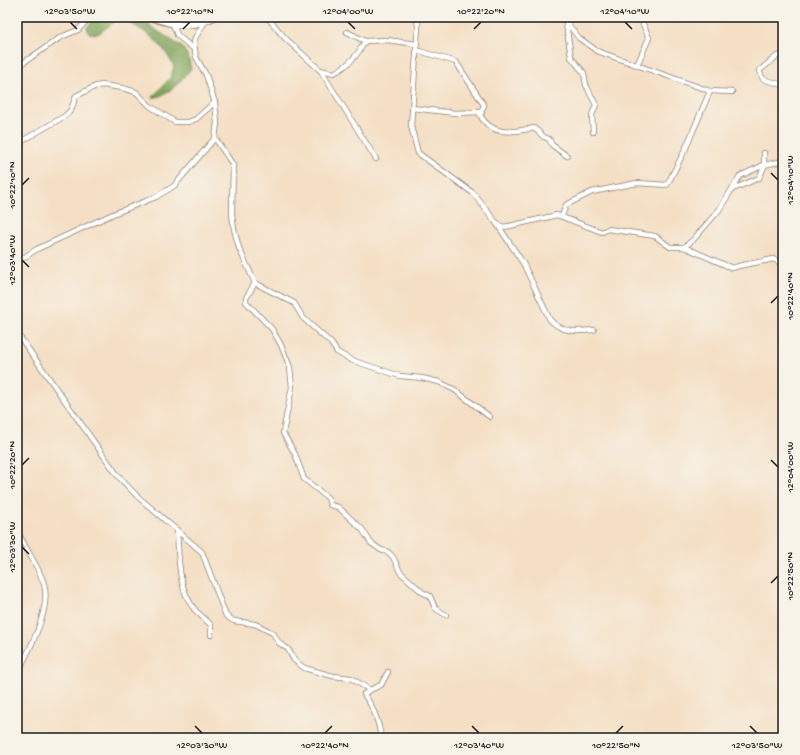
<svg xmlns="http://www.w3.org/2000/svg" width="800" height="755" font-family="'Gochi Hand',sans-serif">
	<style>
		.forest { fill: #80a65c; stroke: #4e613c }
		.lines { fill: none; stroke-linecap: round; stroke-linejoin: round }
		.minor-casing { stroke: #887e70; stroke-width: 6 }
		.trunk-casing { stroke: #887e70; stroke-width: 9 }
		.minor { stroke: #fff; stroke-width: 4.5 }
		.trunk { stroke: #fff; stroke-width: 7 }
		.ticks { fill: none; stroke: #1c1c1c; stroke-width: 1.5 }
		.neatline { fill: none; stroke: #1c1c1c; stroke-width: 1.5 }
		.ticks-label { font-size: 10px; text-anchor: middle; fill: #1c1c1c }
	</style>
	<rect width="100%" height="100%" fill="#f7f3e8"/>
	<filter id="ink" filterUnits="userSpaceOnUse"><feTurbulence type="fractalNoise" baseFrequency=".025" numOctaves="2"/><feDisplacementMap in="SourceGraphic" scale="8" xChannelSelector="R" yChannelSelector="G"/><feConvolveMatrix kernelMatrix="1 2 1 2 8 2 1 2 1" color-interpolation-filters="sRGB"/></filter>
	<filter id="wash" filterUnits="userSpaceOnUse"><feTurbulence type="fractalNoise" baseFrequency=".012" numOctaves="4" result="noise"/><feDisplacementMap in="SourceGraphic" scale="16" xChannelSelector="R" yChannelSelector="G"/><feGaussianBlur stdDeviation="0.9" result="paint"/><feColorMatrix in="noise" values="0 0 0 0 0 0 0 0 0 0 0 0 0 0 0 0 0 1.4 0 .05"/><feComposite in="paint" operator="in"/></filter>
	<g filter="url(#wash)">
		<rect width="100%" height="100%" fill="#f4dfc4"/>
		<!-- forest -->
		<path class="forest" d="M96 17H136L182 47 188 56 191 69C180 81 169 96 152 98L170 78 174 67C162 41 145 30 119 18L98 34 89 33 87 27Z"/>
	</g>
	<g filter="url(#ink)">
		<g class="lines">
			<defs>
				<g id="minor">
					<polyline points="267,17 285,38 321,71 376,159"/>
					<path d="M417 17 418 27 411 126 418 153 473 193 495 221 523 263 550 320C563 333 577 332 594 330"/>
					<polyline points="565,17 571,57 584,73 586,85 596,105 592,115 593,132"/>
					<polyline points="567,23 579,38 597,51 710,91 732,92"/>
					<polyline points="173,24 177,35 195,50"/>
					<polyline points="347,32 365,41 387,40 416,44"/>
					<path d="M416 50 456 62 484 105 480 115C492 137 513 132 534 128L544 137 549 139 552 145 567 156"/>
					<polyline points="783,55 777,56 759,71 763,79 783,85"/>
					<polyline points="637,65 649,38 640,17"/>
					<polyline points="17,67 61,37 78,30 90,17"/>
					<path d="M320 70 334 73C348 66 358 55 365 41"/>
					<polyline points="412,108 455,113 482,112"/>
					<polyline points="215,138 233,165 232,214 234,229 239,248 255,283 294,303 303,318 331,343 337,352 351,360 400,376 422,378 439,382 455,390 490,417"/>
					<polyline points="17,151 21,146 22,141 65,116 71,110 76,96 96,86 103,85 122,88 136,92 150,106 175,122 188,122 196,119 215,102"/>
					<polyline points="733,189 759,178 764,167 764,153"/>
					<polyline points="562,216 566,205 592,192 637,183 667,185 685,150 710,91"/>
					<path d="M498 223 502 227 510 226 557 215 602 232 608 229 655 236 670 247H684L732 268C747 263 758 263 773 259L783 264"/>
					<polyline points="684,247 693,240 719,210 740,176 764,165 783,161"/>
					<polyline points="17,262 37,249 113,214 156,197 174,186 215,138 217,123 215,103 206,75 196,57 194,44 195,38 206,20"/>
					<polyline points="255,283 246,298 246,302 272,329 281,345 290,367 292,387 283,433 295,454 304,479 328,498 330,505 338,507 362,529 371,543 381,550 388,552 393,557 400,572 422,592 430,596 435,608 446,615"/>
					<polyline points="17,333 118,476 137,496 202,552 226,616 234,621 255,624 273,633 279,643 288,649 294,660 304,668 333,676 351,678 370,690 381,685 388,672"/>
					<path d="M17 530C24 547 43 573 45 589 49 613 28 653 17 674"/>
					<path d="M177 530C179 556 177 588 195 610 200 615 206 620 211 625V635"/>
					<path d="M370 690 364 694C374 708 379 721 381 738"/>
				</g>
				<path id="trunk" d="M152 17C174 25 191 28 213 17"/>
			</defs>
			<!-- minor casing -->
			<use href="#minor" class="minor-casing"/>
			<!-- trunk casing -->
			<use href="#trunk" class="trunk-casing"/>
			<!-- minor -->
			<use href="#minor" class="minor"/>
			<!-- trunk -->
			<use href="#trunk" class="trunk"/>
		</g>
	</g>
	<!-- ticks -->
	<path class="ticks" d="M70 22 77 29M348 22 355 29M625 22 632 29M183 29 190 22M474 29 481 22M771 173 778 180M22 185 29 178M22 260 29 267M771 303 778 296M771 460 778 467M22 465 29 458M22 547 29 554M771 583 778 576M195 726 202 733M472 726 479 733M750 726 757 733M325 733 332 726M616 733 623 726"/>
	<!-- margin -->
	<rect width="800" height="755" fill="none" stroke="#f7f3e8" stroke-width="44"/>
	<rect x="22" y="22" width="756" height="711" class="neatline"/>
	<g class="ticks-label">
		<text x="70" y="14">12°03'50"W</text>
		<text x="190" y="14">10°22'10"N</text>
		<text x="348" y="14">12°04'00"W</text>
		<text x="481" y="14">10°22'20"N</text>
		<text x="625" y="14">12°04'10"W</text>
		<text transform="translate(789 180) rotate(-90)" y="4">12°04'10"W</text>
		<text transform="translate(11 185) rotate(-90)" y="4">10°22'10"N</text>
		<text transform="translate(11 260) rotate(-90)" y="4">12°03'40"W</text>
		<text transform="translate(789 296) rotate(-90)" y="4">10°22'40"N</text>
		<text transform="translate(11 465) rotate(-90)" y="4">10°22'20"N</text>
		<text transform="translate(789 467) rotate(-90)" y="4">12°04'00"W</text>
		<text transform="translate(11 547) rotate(-90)" y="4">12°03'30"W</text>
		<text transform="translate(789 576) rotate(-90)" y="4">10°22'50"N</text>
		<text x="202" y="748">12°03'30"W</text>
		<text x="325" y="748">10°22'40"N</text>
		<text x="479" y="748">12°03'40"W</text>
		<text x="616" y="748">10°22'50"N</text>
		<text x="757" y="748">12°03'50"W</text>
	</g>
</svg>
